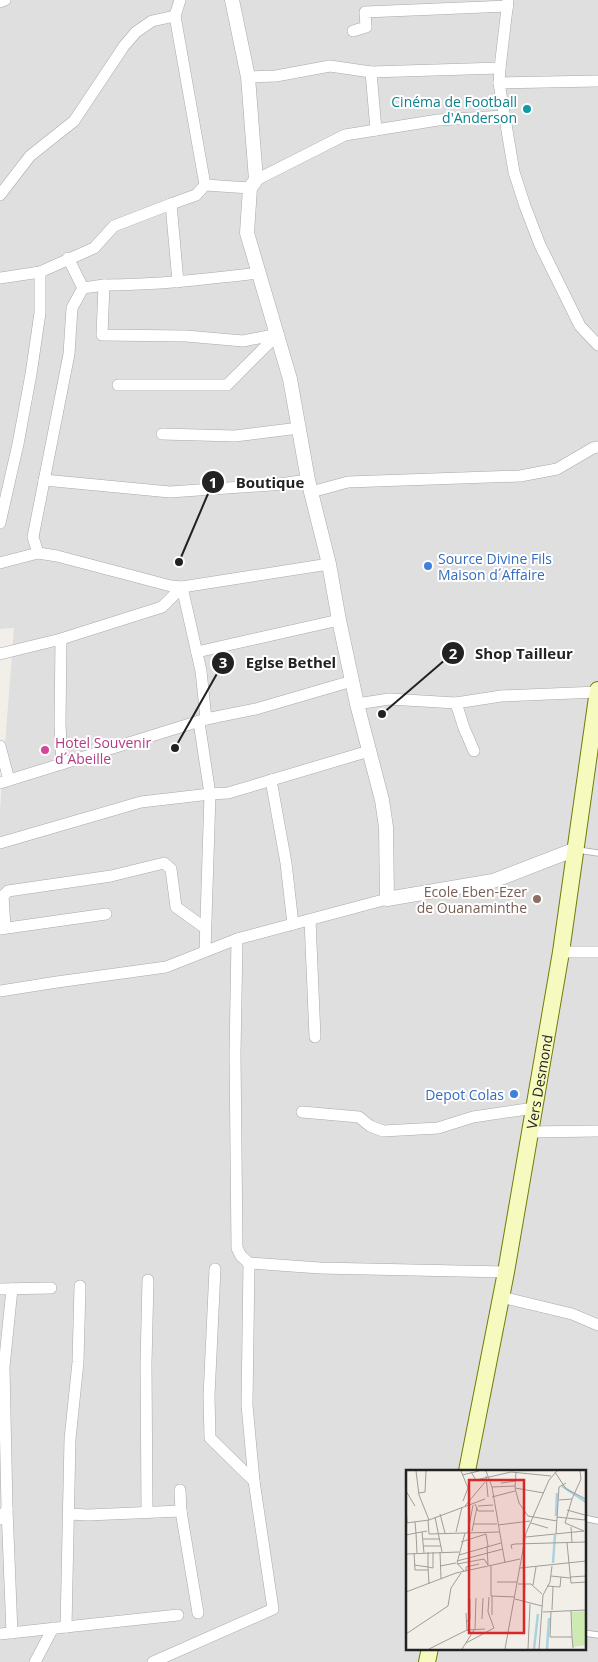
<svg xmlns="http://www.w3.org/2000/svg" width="598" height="1662" font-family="'Open Sans',sans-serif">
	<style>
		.residential { fill: #e0dfdf; fill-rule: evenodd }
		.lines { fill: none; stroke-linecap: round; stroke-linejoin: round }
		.service-casing { stroke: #a9a9a9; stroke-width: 7 }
		.minor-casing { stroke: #a9a9a9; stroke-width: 12 }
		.tertiary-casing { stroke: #a9a9a9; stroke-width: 15 }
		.secondary-casing { stroke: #707d05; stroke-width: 18 }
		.service { stroke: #fff; stroke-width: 5.5 }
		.minor { stroke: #fff; stroke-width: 11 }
		.tertiary { stroke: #fff; stroke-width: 14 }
		.secondary { stroke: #f7fabf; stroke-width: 16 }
		.culture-dot { fill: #0f9aa8; stroke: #fff; stroke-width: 2 }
		.shop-dot { fill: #3f7fe0; stroke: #fff; stroke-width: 2 }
		.hotel-dot { fill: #d1479c; stroke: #fff; stroke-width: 2 }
		.education-dot { fill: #8d6e63; stroke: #fff; stroke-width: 2 }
		.labels { text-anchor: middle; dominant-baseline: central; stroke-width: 4; stroke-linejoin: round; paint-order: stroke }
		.culture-label { font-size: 14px; fill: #0d838f; stroke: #fff; text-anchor: end }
		.shop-label { font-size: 14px; fill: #366cbe; stroke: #fff; text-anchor: start }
		.hotel-label { font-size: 14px; fill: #b23c85; stroke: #fff; text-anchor: start }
		.education-label { font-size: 14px; fill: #785e54; stroke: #fff; text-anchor: end }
		.street-label { font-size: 14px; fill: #222; stroke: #fff }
		.inset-river { fill: none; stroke: #aad3df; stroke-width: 2.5 }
		.inset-road { fill: none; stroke: #9f9d99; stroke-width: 1 }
		.view { fill: #d62828; fill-opacity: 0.15; stroke: #d62828; stroke-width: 2.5 }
		.inset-edge { fill: none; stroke: #222; stroke-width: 2.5 }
		.leader { fill: none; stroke: #222; stroke-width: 2 }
		.callout-dot { fill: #222; stroke: #fff; stroke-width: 2 }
		.mark-label { font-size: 15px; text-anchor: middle; font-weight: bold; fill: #fff }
		.callout-label { font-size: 15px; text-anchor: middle; font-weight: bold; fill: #222; stroke: #fff; stroke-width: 4; stroke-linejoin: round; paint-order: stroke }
	</style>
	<rect width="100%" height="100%" fill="#f2efe9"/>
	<!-- residential -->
	<path class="residential" d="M0 0H598V1662H0V809L14 628 0 629ZM407 1471H584V1648H407Z"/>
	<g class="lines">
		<defs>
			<g id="service">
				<polyline points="578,850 598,853"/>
				<polyline points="584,1518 598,1521"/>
				<polyline points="584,1633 598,1635"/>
			</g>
			<g id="minor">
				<polyline points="180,0 175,16 205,185"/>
				<polyline points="508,0 500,68 499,83 598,81"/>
				<polyline points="0,2 5,0"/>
				<polyline points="353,31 366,27 365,12 508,6"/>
				<polyline points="371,72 376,130"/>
				<polyline points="248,77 276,76 330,66 371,72 500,68"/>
				<polyline points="499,83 514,172 525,206 540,245 580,326 598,345"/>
				<polyline points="256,180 345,135 438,120 504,116"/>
				<polyline points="0,195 30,156 74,121 124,46 136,32 152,21 175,16"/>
				<polyline points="68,258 83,288 104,285 102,335 186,336 243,341 278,334"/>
				<polyline points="0,278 40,272 94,248 114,226 171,204"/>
				<polyline points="178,282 171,204 196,195 205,185 250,188"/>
				<path d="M104 285C156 285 207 279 258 273"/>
				<polyline points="118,385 227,385 278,334"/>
				<polyline points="162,434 235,436 299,428"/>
				<polyline points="44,480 170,492 272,485 308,480"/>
				<polyline points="311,492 348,482 520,476 557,469 593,448 598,447"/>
				<polyline points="0,523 18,444 31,374 40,313 40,272"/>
				<polyline points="38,553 33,537 69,354 72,308 83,288"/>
				<polyline points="0,563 38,553 57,556 171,586 182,587 329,564"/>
				<polyline points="182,587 201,671 206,719"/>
				<polyline points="61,639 60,724 62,764"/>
				<polyline points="197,652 339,620"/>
				<polyline points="0,654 61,639 162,607 182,587"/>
				<polyline points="357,704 389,699 456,703"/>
				<polyline points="199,722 210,794 205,951"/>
				<polyline points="0,746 9,780"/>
				<polyline points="474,751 464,728 456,703 501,696 598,692"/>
				<polyline points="271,780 286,863 293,924"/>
				<polyline points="0,783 206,719 256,709 352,681"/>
				<polyline points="0,843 141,802 210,794 228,793 369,751"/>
				<polyline points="0,896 3,896 8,891 111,876 164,863 171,869 176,907 205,928"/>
				<polyline points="3,896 5,928"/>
				<polyline points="310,920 315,1037"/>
				<polyline points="0,929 106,914"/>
				<polyline points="237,939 235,1054 237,1248 241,1256 249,1263 320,1268 506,1272"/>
				<polyline points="561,952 598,952"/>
				<polyline points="0,991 57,982 166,967 237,939 387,899"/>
				<polyline points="302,1112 359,1117 370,1126 383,1131 438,1128 473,1117 534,1108"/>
				<polyline points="530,1132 598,1131"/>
				<polyline points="249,1263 247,1405 254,1481"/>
				<polyline points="0,1289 51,1288"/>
				<polyline points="501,1297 572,1314 598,1325"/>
				<polyline points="180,1490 181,1511 198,1613"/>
				<polyline points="7,1509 12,1633"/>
				<polyline points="147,1512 146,1363 148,1280"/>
				<polyline points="69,1514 88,1515 181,1511"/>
				<polyline points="0,1519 7,1509 4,1367 12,1289"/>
				<polyline points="66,1627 70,1439 78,1362 80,1286"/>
				<polyline points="0,1634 178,1615"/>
				<polyline points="35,1662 53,1628"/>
				<polyline points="153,1662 273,1609 254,1481 210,1438 209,1396 215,1269"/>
			</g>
			<polyline id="tertiary" points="232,0 248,77 256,180 250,188 247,233 290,379 308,480 329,564 339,620 357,704 382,800 386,827 387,899 493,881 576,849"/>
			<g id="secondary">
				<path id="s1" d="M467 1471 506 1272 561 952 598 690"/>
				<polyline points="427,1662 430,1648"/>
			</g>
		</defs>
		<!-- service casing -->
		<use href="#service" class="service-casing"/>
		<!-- minor casing -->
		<use href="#minor" class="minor-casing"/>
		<!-- tertiary casing -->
		<use href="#tertiary" class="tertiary-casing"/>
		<!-- secondary casing -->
		<use href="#secondary" class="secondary-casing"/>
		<!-- service -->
		<use href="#service" class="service"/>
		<!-- minor -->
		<use href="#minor" class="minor"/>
		<!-- tertiary -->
		<use href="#tertiary" class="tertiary"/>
		<!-- secondary -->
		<use href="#secondary" class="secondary"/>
	</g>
	<!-- markers -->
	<circle class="culture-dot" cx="527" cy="109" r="5"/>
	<g class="shop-dot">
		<circle cx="428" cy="566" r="5"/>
		<circle cx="514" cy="1094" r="5"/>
	</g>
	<circle class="hotel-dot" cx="45" cy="750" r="5"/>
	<circle class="education-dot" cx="537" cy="899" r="5"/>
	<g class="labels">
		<!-- culture labels -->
		<g class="culture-label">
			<text x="517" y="101">Cinéma de Football<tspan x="517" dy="16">d'Anderson</tspan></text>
		</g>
		<!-- shop labels -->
		<g class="shop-label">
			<text x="438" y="558">Source Divine Fils<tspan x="438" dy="16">Maison d´Affaire</tspan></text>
			<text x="504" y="1094" text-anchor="end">Depot Colas</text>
		</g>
		<!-- hotel labels -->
		<g class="hotel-label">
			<text x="55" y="742">Hotel Souvenir<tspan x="55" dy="16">d´Abeille</tspan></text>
		</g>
		<!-- education labels -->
		<g class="education-label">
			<text x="527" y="891">Ecole Eben-Ezer<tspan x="527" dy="16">de Ouanaminthe</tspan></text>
		</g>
		<!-- street labels -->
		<g class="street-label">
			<text stroke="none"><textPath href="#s1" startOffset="396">Vers Desmond</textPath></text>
		</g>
	</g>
	<!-- overview -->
	<g transform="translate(406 1470)">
		<rect width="180" height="180" fill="#f2efe9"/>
		<path d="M180 141V175L167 177 166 142Z" fill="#cdebb0"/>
		<path class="inset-river" d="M156 16 180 32M150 46 151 23M147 93 149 65M128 179 132 144M141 179 143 148"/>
		<path class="inset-road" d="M10 1 13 25 23 50M55 1 62 18 57 31M80 1 86 17 99 93M65 2 70 10 105 2 145 6M110 2 109 18 138 23M149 2 160 19 180 29M56 5 73 1M80 6 82 27M95 13 110 11M86 17 109 16M109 18 113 33 122 46 151 51M0 21 9 36M13 23 19 22 20 1M86 27 109 21M166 29 159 53 178 61M153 30 166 29 175 9 174 1M0 32 1 53M69 34 72 41H88M59 36 79 12M72 36 87 35M161 40 179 45M34 44 39 63M29 47 36 82M151 47 179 50 180 39M22 50 23 64 59 63M0 53 23 50 79 29M125 53 142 58M67 54H91M92 55 124 51M165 57 166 73M66 61 71 37M16 62 18 83M50 62 56 37M62 62 67 35M150 64 153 17 160 13M0 65 10 63 9 52M120 67 178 61M17 69H34M55 72 80 64 82 76M161 73 165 113 180 112M17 76H35M81 76 82 95M106 79 105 75 109 74 180 72M22 82V97L27 98V82M34 82 35 109M8 83 9 100H22M11 83 10 63 21 61M0 84 53 82M53 85 95 73M51 91 97 79M51 94 78 89 82 95M8 95 22 97 23 114M34 96 50 93M85 96V126L109 127M114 98 180 91M58 101 51 93 59 63 93 62M60 101V97L73 94M145 106 164 108M164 107 180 106M91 112H111M112 114H125L136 124M127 115 130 97M141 116 154 117 155 107M0 122 50 103 114 89M86 126V145M109 129 136 136M118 132 119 114M146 140 147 117M145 141 144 167H166L167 178M165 141 166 167M137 142 180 140M60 143 61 161M76 149 77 128M60 152 64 149V129M69 160 70 128M0 164 42 136 45 118 55 103M60 173 88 158 82 142 83 127M23 179 61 160 79 159M56 179 68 160M99 179 120 63 143 10 151 1M122 179 124 134M133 179 137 125 144 112 146 96"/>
		<path class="view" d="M63 10H118V163H63Z"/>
		<rect width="180" height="180" class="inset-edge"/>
	</g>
	<!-- callouts -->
	<path class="leader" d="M179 562L213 482M382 714L453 653M175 748L223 663"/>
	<g class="callout-dot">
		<circle cx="179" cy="562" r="5"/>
		<circle cx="382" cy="714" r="5"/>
		<circle cx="175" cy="748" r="5"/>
		<circle cx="213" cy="482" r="12"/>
		<circle cx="453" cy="653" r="12"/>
		<circle cx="223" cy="663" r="12"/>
	</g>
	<g class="mark-label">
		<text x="213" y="488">1</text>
		<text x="453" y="659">2</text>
		<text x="223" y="668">3</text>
	</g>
	<g class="callout-label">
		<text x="270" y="488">Boutique</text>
		<text x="524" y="659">Shop Tailleur</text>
		<text x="291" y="668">Eglse Bethel</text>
	</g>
</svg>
